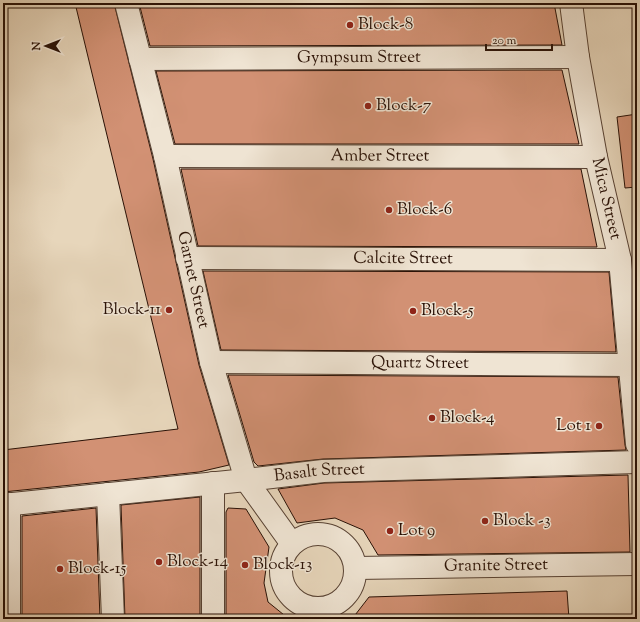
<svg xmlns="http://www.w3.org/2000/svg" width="640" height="622" font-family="'Sorts Mill Goudy',serif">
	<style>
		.building { fill: #d29174; stroke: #291106 }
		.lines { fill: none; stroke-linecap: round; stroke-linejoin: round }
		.street-casing { stroke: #584233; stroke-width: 24 }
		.street { stroke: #efe4d3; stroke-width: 22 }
		.poi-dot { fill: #8f2418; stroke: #efe4d3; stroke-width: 1.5 }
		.labels { text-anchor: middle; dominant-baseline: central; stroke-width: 3; stroke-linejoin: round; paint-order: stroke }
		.poi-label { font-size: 17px; fill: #291106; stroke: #efe4d3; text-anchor: start }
		.street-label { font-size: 17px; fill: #291106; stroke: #efe4d3 }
	</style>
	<rect width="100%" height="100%" fill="#e7d6bb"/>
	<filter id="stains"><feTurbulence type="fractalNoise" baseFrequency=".005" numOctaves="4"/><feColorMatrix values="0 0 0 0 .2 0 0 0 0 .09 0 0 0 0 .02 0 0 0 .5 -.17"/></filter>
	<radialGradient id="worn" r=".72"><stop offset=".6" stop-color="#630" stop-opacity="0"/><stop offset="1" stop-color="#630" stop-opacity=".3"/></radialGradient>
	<!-- building -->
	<g class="building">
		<polygon points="75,3 114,3 153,159 199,365 229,465 199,472 3,492 3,450 178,429"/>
		<polygon points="139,3 554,3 562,45 150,46"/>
		<polygon points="562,70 579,144 175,144 156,71"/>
		<polygon points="637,114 637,187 625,188 617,117"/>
		<polygon points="181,169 581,169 597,247 198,246"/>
		<polygon points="633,267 637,267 637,308"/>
		<polygon points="203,271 609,272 616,352 221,350"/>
		<polygon points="228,375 618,377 625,445 626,450 323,459 258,466 254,462"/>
		<polygon points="628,475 630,552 378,555 363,530 335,518 297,523 278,489 324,483"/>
		<polygon points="200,497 200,619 125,619 121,505"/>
		<polygon points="96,508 100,619 22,619 22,516"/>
		<polygon points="228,508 246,509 269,547 264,583 268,602 289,619 226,619 226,512"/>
		<polygon points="567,591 569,619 352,619 369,597"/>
	</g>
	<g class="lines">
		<defs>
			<g id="street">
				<path id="s1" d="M126 3 165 156 211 362 246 480 292 544"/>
				<path id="s2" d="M571 3 578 57 596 157 620 260 637 444"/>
				<path id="s3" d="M140 59 578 57"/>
				<path id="s4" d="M165 156 596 157"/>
				<path id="s5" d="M187 258 620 260"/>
				<path id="s6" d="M211 362 629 365"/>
				<polyline points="213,483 213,619"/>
				<polyline points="108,494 113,619"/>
				<polyline points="9,504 9,619"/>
				<path id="s7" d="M3 505 246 480 323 471 637 462"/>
				<circle cx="318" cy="571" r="37"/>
				<path id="s8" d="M356 568 637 564"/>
			</g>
		</defs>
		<!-- street casing -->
		<use href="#street" class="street-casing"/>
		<!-- street -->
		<use href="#street" class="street"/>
	</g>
	<!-- markers -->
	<g class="poi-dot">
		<circle cx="350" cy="25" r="4"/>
		<circle cx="368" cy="106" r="4"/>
		<circle cx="389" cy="210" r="4"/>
		<circle cx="169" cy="310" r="4"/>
		<circle cx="413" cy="311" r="4"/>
		<circle cx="432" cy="418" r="4"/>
		<circle cx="599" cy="426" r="4"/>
		<circle cx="485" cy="521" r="4"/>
		<circle cx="390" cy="531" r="4"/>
		<circle cx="159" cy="562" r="4"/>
		<circle cx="245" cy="565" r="4"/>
		<circle cx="60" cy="569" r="4"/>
	</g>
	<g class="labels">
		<!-- poi labels -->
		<g class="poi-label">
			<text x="358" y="25">Block-8</text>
			<text x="376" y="106">Block-7</text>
			<text x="397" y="210">Block-6</text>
			<text x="161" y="310" text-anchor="end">Block-11</text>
			<text x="421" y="311">Block-5</text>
			<text x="440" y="418">Block-4</text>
			<text x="591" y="426" text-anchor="end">Lot 1</text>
			<text x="493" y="521">Block -3</text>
			<text x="398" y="531">Lot 9</text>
			<text x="167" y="562">Block-14</text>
			<text x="253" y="565">Block-13</text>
			<text x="68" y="569">Block-15</text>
		</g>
		<!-- street labels -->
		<g class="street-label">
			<text stroke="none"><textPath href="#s3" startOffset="219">Gympsum Street</textPath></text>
			<text stroke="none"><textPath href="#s4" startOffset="215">Amber Street</textPath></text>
			<text stroke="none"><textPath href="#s2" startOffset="199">Mica Street</textPath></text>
			<text stroke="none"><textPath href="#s5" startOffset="216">Calcite Street</textPath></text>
			<text stroke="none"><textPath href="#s1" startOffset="285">Garnet Street</textPath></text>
			<text stroke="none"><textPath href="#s6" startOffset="209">Quartz Street</textPath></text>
			<text stroke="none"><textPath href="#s7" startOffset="318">Basalt Street</textPath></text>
			<text stroke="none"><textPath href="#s8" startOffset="140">Granite Street</textPath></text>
		</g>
	</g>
	<!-- margin -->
	<rect width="640" height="622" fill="none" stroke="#e7d6bb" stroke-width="16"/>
	<rect x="4" y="4" width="632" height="614" fill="none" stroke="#291106" stroke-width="2"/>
	<rect x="8" y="8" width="624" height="606" fill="none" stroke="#291106"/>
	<!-- north arrow -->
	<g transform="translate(46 46) rotate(270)" stroke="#efe4d3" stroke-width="3" paint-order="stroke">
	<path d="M0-3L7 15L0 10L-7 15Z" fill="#291106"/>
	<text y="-6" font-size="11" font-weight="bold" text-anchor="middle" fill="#291106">N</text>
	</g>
	<!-- scale -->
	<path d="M486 44v6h66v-6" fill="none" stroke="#291106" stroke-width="2"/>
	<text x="492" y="44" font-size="12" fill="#291106" stroke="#efe4d3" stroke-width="3" paint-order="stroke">20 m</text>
	<rect width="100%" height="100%" filter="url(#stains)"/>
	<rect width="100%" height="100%" fill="url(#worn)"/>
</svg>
